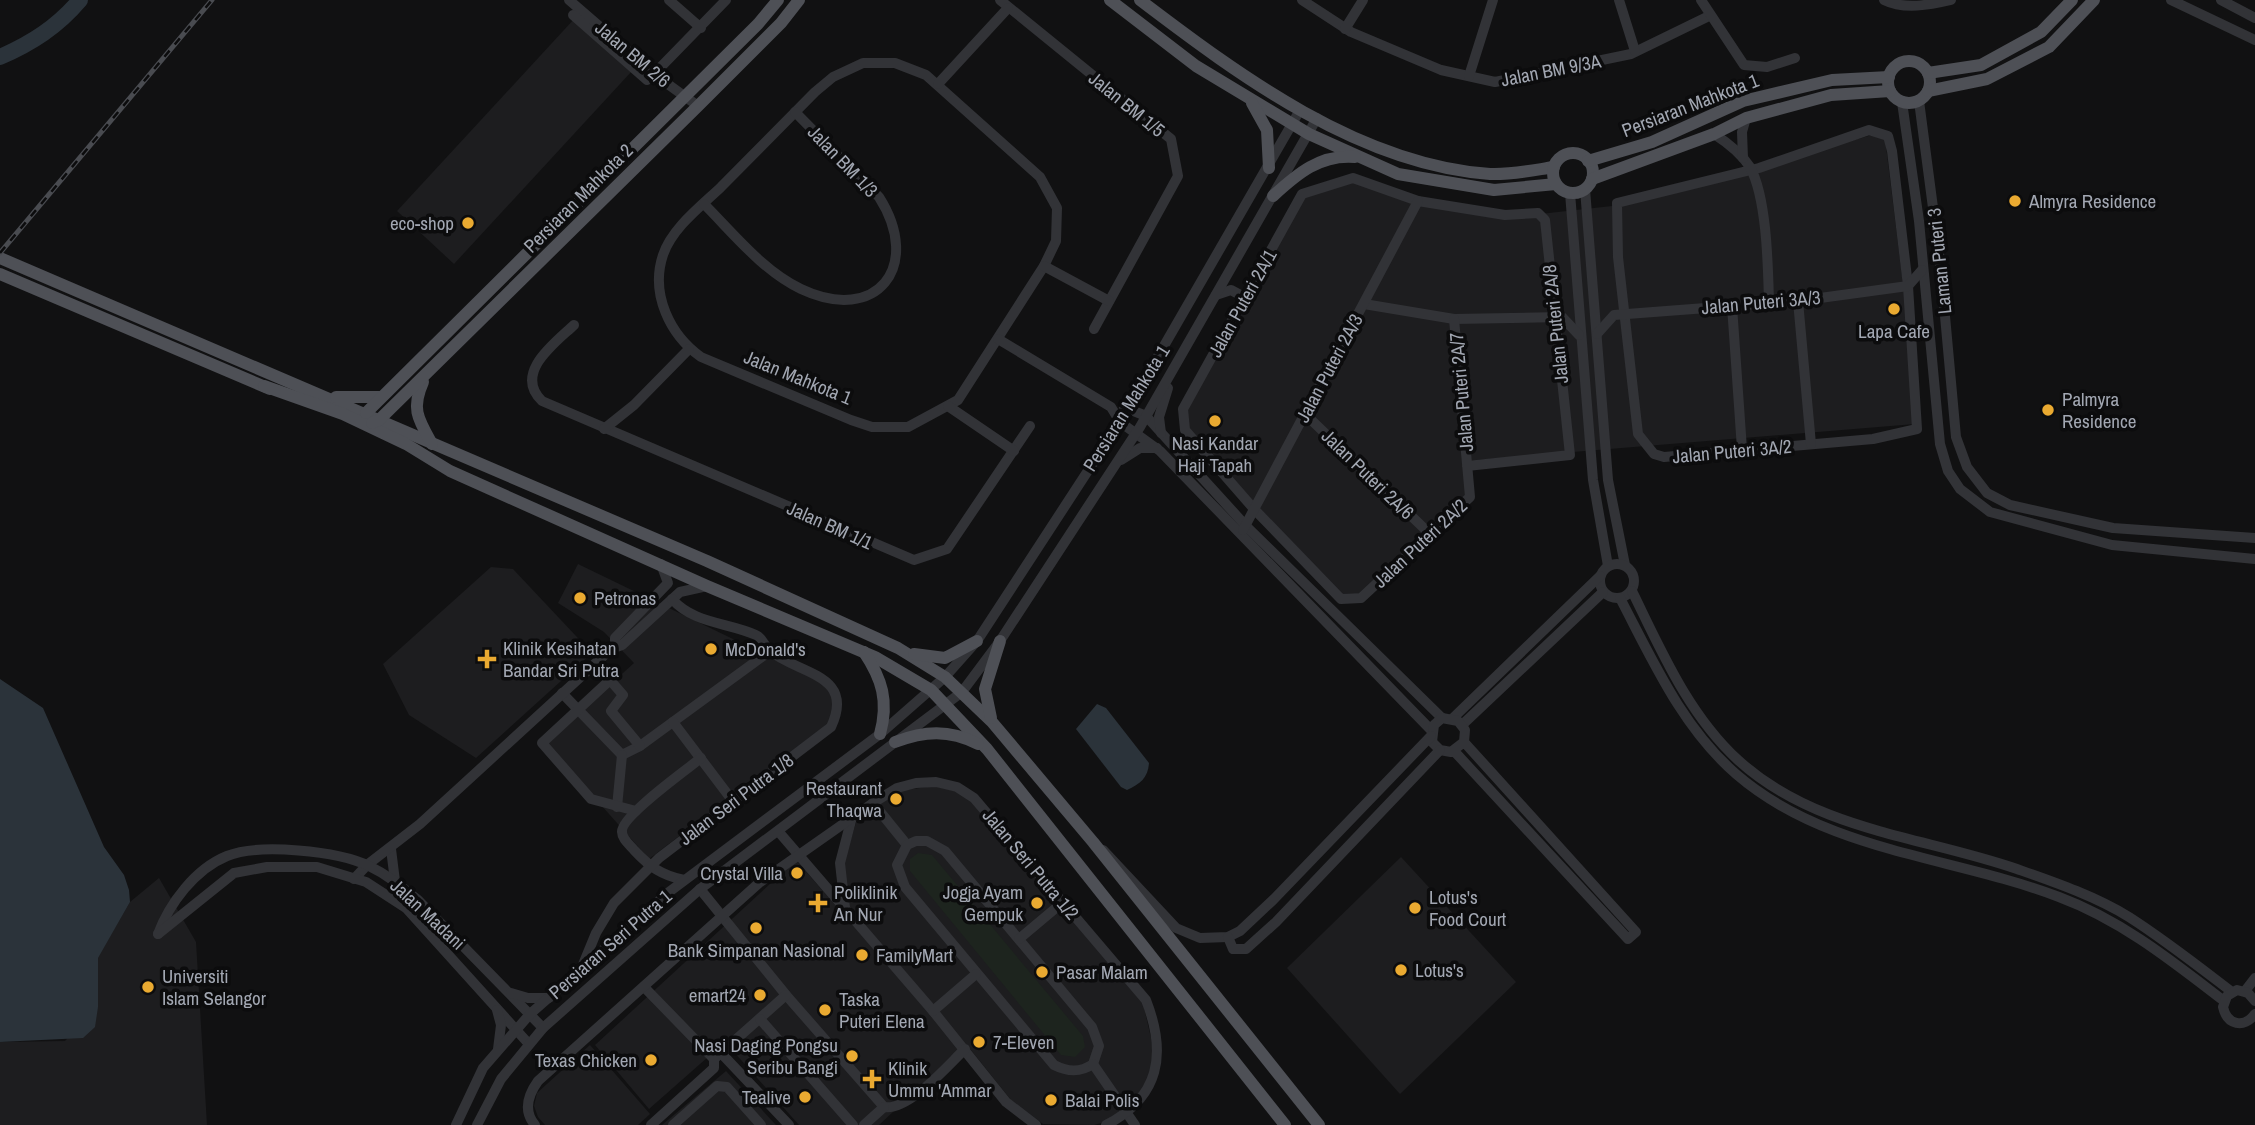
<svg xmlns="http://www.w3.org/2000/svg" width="2255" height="1125" font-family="'Archivo Narrow',sans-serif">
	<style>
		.built { fill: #1d1d1f }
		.green { fill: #1d241e }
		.water { fill: #2b333a }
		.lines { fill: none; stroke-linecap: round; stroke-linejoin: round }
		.river { stroke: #2b333a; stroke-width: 16 }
		.minor { stroke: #323337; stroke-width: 10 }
		.major { stroke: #4e5056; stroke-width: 12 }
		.rail-casing { stroke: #494b50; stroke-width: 5 }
		.rail { stroke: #0c0c0d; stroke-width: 2.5; stroke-dasharray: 8; stroke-linecap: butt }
		.poi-dot { fill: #eaaa31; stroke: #0c0c0d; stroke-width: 2.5 }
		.labels { text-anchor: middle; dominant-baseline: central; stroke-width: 7; stroke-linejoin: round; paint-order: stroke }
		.street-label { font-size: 19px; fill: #a2a7b2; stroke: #0c0c0d }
		.poi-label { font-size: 19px; fill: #a2a7b2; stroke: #0c0c0d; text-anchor: start }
	</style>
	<rect width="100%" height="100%" fill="#111112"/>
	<!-- built -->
	<g class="built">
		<polygon points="575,18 632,71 454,264 397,211"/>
		<polygon points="1872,135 1885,138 1904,292 1915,424 1464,461 1466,495 1359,593 1343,594 1259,508 1188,428 1187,409 1305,197 1353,182 1503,218 1621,205"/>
		<polygon points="578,564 822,682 833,698 833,711 827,724 649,859 546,743 634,663 604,632 558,603"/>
		<polygon points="491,567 513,569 592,653 476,758 409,715 383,664"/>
		<polygon points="934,786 955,791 974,801 1143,1003 1154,1051 1150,1076 1141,1095 1105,1122 1094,1125 1043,1124 1011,1100 966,1044 879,1125 799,1125 725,1042 649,1109 595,1045 796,860 843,914 844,862 857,819 898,791"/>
		<polygon points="1401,857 1516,982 1400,1094 1287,968"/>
		<polygon points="159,878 196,942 207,1125 0,1125 0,1042 65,1041 98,1007 98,957 130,902"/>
		<polygon points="590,1045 650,1114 638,1125 545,1125 538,1117 534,1106 537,1093"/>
		<polygon points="726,1071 776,1125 662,1125"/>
	</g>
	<!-- green -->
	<polygon class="green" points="918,853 932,855 1083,1036 1085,1047 1075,1057 1061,1055 910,871 910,859"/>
	<!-- water -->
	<g class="water">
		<polygon points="0,679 43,708 104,847 124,875 129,890 130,902 98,958 98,1007 95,1027 83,1038 0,1042"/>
		<path d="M1097 704 1106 708 1149 763C1148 778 1140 784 1127 790L1121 787 1076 729Z"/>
	</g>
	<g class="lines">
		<!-- river -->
		<path class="river" d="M0 57C32 43 57 27 80 0"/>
		<!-- minor -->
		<g class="minor">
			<polyline points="569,0 658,77 698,106"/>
			<polyline points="669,0 701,28"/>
			<polyline points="1000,0 1171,139 1178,176 1094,329"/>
			<polyline points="1302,0 1351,32 1441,70 1495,82 1631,54 1709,16"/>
			<polyline points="1619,0 1635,51"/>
			<polyline points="1701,0 1744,65 1767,67 1795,58"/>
			<path d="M1884 0C1904 10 1930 5 1951 0"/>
			<polyline points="2171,0 2255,40"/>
			<polyline points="2221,0 2255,18"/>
			<polyline points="573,15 647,80"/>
			<polyline points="1345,29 1363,0"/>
			<path d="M863 63H895L926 75 1040 177 1057 208 1056 241 1044 266 958 400 908 427H872L851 420 701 357C670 335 650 294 663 255 672 228 701 206 721 187 753 155 784 123 815 92L833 77Z"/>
			<polyline points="654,74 726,0"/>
			<polyline points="1469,76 1493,0"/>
			<polyline points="938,84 1008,8"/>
			<polyline points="1919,101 1940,261 1956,437 1967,467 1987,493 2010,505 2113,528 2255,538"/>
			<polyline points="1902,102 1919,221 1940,444 1948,471 1960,489 1990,512 2112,545 2255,559"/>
			<polygon points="1869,130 1888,136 1892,151 1908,286 1917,429 1873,439 1664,457 1654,454 1638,434 1618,257 1617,203 1759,168"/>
			<path d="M1714 134C1728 143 1741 153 1750 167 1767 198 1768 267 1769 302"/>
			<polyline points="1743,158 1742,132 1746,118"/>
			<polyline points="1585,189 1608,480 1625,565"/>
			<polyline points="1570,193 1593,480 1608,566"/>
			<path d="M704 204C733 233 763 271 801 289 877 325 923 266 879 197L795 112"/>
			<polyline points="1044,266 1109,301"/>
			<polyline points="1216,295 1231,290 1244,297"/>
			<polyline points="1798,301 1811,444"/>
			<polyline points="1364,304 1454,319 1562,317 1579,335"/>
			<polyline points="1732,306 1742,449"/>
			<polyline points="1454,319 1470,497 1361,598 1341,599 1254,509 1185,430 1183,409 1302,194 1353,178 1418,201 1505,215 1538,213 1545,220 1570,455 1467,466"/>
			<path d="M574 325C555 343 513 373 542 401L914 560 947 549 1030 426"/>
			<polyline points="1597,334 1614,315 1798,301 1908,286 1922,270"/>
			<polyline points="998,339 1111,407 1120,422 1160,451 1431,730"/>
			<polyline points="948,406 1014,451"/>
			<polyline points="1124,407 1146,416 1246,526 1442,718"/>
			<polyline points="1305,414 1430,534"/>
			<polyline points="604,429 634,405 689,349"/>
			<polyline points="1161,433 1159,417 1168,388"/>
			<polyline points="1121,460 1140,448 1157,448"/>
			<polyline points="1243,530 1418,201"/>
			<circle cx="1617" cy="581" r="17"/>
			<path d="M1632 591C1661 650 1688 714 1738 760 1816 831 1922 836 2017 869 2054 882 2095 896 2129 917 2165 940 2198 966 2232 992"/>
			<path d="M1620 598C1653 661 1682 727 1736 774 1826 852 1952 856 2059 897 2121 920 2172 961 2224 1001"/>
			<polyline points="615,646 615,638 668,583 661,564"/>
			<polyline points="562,693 622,755 640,746 770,651"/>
			<polyline points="1453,718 1600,576"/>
			<polyline points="673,722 732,800"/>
			<polyline points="1462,725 1603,592"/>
			<polyline points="1454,751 1628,939 1636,932 1464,742 1465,730 1458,721 1442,718 1434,725 1432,742 1440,750 1451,752 1464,742"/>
			<polyline points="873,803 907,845"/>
			<polyline points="617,807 622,755"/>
			<polyline points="636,811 591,799 542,743 610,680 623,695 611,711 640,746"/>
			<polyline points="778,831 933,1011 1006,1102 1036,1125"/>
			<path d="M916 841H927L945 851 1092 1027 1099 1046 1093 1064C1080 1073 1068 1072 1054 1065L905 887 897 865 907 845Z"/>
			<polyline points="391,849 395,881"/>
			<polyline points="1103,850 1176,928 1200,938 1228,937 1240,931 1273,900 1431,736"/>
			<polyline points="354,879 367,865 420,824 611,649 622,645 680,592 707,586"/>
			<path d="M684 880C661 875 650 867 634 850 630 845 622 839 622 832 620 817 686 770 701 758"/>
			<polyline points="700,889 786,995 884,1107"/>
			<polyline points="845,908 840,863 852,817"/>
			<path d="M158 934C169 904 195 869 227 856 259 843 338 851 369 866 388 875 402 887 418 900L543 1028"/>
			<polyline points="158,934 234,873 267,867 317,867 366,882 406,908 528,1043"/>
			<polyline points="1228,937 1233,949 1246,949 1276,922 1440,750"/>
			<polyline points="1019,939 1063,902"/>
			<path d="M582 967 596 933 614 903 659 858 831 727C856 674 798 674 770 651 764 646 763 638 756 635 727 622 694 624 672 599"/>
			<polyline points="645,988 714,1059 786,995"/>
			<polyline points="2245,991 2255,978"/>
			<polyline points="511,993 528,998 549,998"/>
			<path d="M2255 1001 2248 993 2237 990 2227 996 2223 1007C2227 1025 2244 1029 2255 1014"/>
			<polyline points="497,1010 501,1025 498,1049"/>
			<polyline points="933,1011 976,974"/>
			<polyline points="760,1019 853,1125"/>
			<polyline points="721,1053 789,1125"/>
			<polyline points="1093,1064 1135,1125"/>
			<path d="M884 1107C909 1111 947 1066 965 1049"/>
			<polyline points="456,1125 483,1068 530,1014 669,892 880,734 945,677 977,641 1123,417 1300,110"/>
			<polyline points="477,1125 501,1079 543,1028 700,889 962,692 1000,641 1140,427 1317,118"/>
			<path d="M535 1125C523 1111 528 1095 538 1081L759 883 873 803 897 788 916 783 936 782 957 787 974 798 1146 1000C1167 1054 1160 1097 1106 1125"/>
			<polyline points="651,1125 714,1068 714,1059"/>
			<polyline points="673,1125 717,1086 727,1087 761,1125"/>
			<polyline points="864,1125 884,1107"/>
		</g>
		<!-- major -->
		<g class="major">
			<polyline points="1110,0 1196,66 1309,134 1398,174 1494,190 1556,184"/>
			<path d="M1140 0C1240 76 1360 165 1490 174 1511 175 1534 170 1554 167"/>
			<circle cx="1909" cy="82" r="21"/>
			<polyline points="1928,73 1981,65 2041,32 2072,0"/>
			<polyline points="1928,91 1987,79 2049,47 2094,0"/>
			<polyline points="1252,103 1267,130 1269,168"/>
			<circle cx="1573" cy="173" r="20"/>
			<polyline points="1588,161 1652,142 1743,101 1832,80 1889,77"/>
			<polyline points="1592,179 1714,134 1746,118 1831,95 1890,91"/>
			<path d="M1273 196C1297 174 1320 154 1355 157"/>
			<polyline points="0,258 707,561 898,648 945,677 992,722 1093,842 1319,1125"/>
			<polyline points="0,274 270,389"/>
			<path d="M423 382C411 409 418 419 432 444"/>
			<polyline points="264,386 343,414 406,444 450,471 707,586 875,657 931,690 987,749 1285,1125"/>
			<polyline points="336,397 381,397"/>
			<polyline points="366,413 758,24 778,0"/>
			<polyline points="372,423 379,420 698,106 781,23 799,0"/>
			<path d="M864 652C882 679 889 701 880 734"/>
			<polyline points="914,654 945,658 977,641"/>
			<polyline points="991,718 985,689 1000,641"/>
			<path d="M895 742C924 731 949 729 978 744"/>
		</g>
		<defs>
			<polyline id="rail" points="0,253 212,0"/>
		</defs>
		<!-- rail casing -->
		<use href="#rail" class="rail-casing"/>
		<!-- rail -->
		<use href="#rail" class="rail"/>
	</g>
	<!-- markers -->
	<g class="poi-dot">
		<circle cx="2015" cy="201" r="7"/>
		<circle cx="468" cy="223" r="7"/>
		<circle cx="1894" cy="309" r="7"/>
		<circle cx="2048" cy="410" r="7"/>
		<circle cx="1215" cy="421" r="7"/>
		<circle cx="580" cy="598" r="7"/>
		<circle cx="711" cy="649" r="7"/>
		<path d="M483.5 648.5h7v7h7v7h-7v7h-7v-7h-7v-7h7z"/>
		<circle cx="896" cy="799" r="7"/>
		<circle cx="797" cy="873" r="7"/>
		<path d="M814.5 892.5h7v7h7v7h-7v7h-7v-7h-7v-7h7z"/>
		<circle cx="1037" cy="903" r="7"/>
		<circle cx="1415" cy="908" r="7"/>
		<circle cx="756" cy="928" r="7"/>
		<circle cx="862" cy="955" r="7"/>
		<circle cx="1401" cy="970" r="7"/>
		<circle cx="1042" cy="972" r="7"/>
		<circle cx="148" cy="987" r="7"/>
		<circle cx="760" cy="995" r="7"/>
		<circle cx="825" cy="1010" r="7"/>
		<circle cx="979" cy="1042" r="7"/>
		<circle cx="852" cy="1056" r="7"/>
		<circle cx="651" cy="1060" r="7"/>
		<path d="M868.5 1068.5h7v7h7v7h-7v7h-7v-7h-7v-7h7z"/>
		<circle cx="805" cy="1097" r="7"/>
		<circle cx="1051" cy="1100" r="7"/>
	</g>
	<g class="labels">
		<!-- street labels -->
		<g class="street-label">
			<text transform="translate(633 54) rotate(40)">Jalan BM 2/6</text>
			<text transform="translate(1551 70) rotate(-11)">Jalan BM 9/3A</text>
			<text transform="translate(1127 104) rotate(39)">Jalan BM 1/5</text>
			<text transform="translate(1690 105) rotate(-21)">Persiaran Mahkota 1</text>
			<text transform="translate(843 161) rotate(46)">Jalan BM 1/3</text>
			<text transform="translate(578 198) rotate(-45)">Persiaran Mahkota 2</text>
			<text transform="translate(1939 261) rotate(-96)">Laman Puteri 3</text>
			<text transform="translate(1761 302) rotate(-5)">Jalan Puteri 3A/3</text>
			<text transform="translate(1242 303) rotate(-61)">Jalan Puteri 2A/1</text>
			<text transform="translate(1555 324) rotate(-96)">Jalan Puteri 2A/8</text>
			<text transform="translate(1329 368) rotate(-62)">Jalan Puteri 2A/3</text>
			<text transform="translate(798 377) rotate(22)">Jalan Mahkota 1</text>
			<text transform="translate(1461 392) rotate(-95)">Jalan Puteri 2A/7</text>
			<text transform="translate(1126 408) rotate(-58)">Persiaran Mahkota 1</text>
			<text transform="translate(1732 451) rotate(-5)">Jalan Puteri 3A/2</text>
			<text transform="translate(1368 474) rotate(44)">Jalan Puteri 2A/6</text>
			<text transform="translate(830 525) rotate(24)">Jalan BM 1/1</text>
			<text transform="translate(1420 543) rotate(-43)">Jalan Puteri 2A/2</text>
			<text transform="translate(736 799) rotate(-37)">Jalan Seri Putra 1/8</text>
			<text transform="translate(1031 864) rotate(50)">Jalan Seri Putra 1/2</text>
			<text transform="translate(428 914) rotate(43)">Jalan Madani</text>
			<text transform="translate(610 944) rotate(-41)">Persiaran Seri Putra 1</text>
		</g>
		<!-- poi labels -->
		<g class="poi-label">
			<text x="2029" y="201">Almyra Residence</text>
			<text x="454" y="223" text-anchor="end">eco-shop</text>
			<text x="1894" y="331" text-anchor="middle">Lapa Cafe</text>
			<text x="2062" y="399">Palmyra<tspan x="2062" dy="22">Residence</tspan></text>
			<text x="1215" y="443" text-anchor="middle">Nasi Kandar<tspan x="1215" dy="22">Haji Tapah</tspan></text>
			<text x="594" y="598">Petronas</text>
			<text x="503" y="648">Klinik Kesihatan<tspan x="503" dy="22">Bandar Sri Putra</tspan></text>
			<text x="725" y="649">McDonald's</text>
			<text x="882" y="788" text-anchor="end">Restaurant<tspan x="882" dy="22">Thaqwa</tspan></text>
			<text x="783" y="873" text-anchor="end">Crystal Villa</text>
			<text x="834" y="892">Poliklinik<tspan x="834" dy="22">An Nur</tspan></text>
			<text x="1023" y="892" text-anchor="end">Jogja Ayam<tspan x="1023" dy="22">Gempuk</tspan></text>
			<text x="1429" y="897">Lotus's<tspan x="1429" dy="22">Food Court</tspan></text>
			<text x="756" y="950" text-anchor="middle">Bank Simpanan Nasional</text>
			<text x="876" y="955">FamilyMart</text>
			<text x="1415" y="970">Lotus's</text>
			<text x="1056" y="972">Pasar Malam</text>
			<text x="162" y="976">Universiti<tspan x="162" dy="22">Islam Selangor</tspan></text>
			<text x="746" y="995" text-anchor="end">emart24</text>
			<text x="839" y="999">Taska<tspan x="839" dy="22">Puteri Elena</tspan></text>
			<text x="993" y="1042">7-Eleven</text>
			<text x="838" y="1045" text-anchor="end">Nasi Daging Pongsu<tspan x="838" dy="22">Seribu Bangi</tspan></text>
			<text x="637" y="1060" text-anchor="end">Texas Chicken</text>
			<text x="888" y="1068">Klinik<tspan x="888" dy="22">Ummu 'Ammar</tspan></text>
			<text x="791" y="1097" text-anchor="end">Tealive</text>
			<text x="1065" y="1100">Balai Polis</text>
		</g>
	</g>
</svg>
